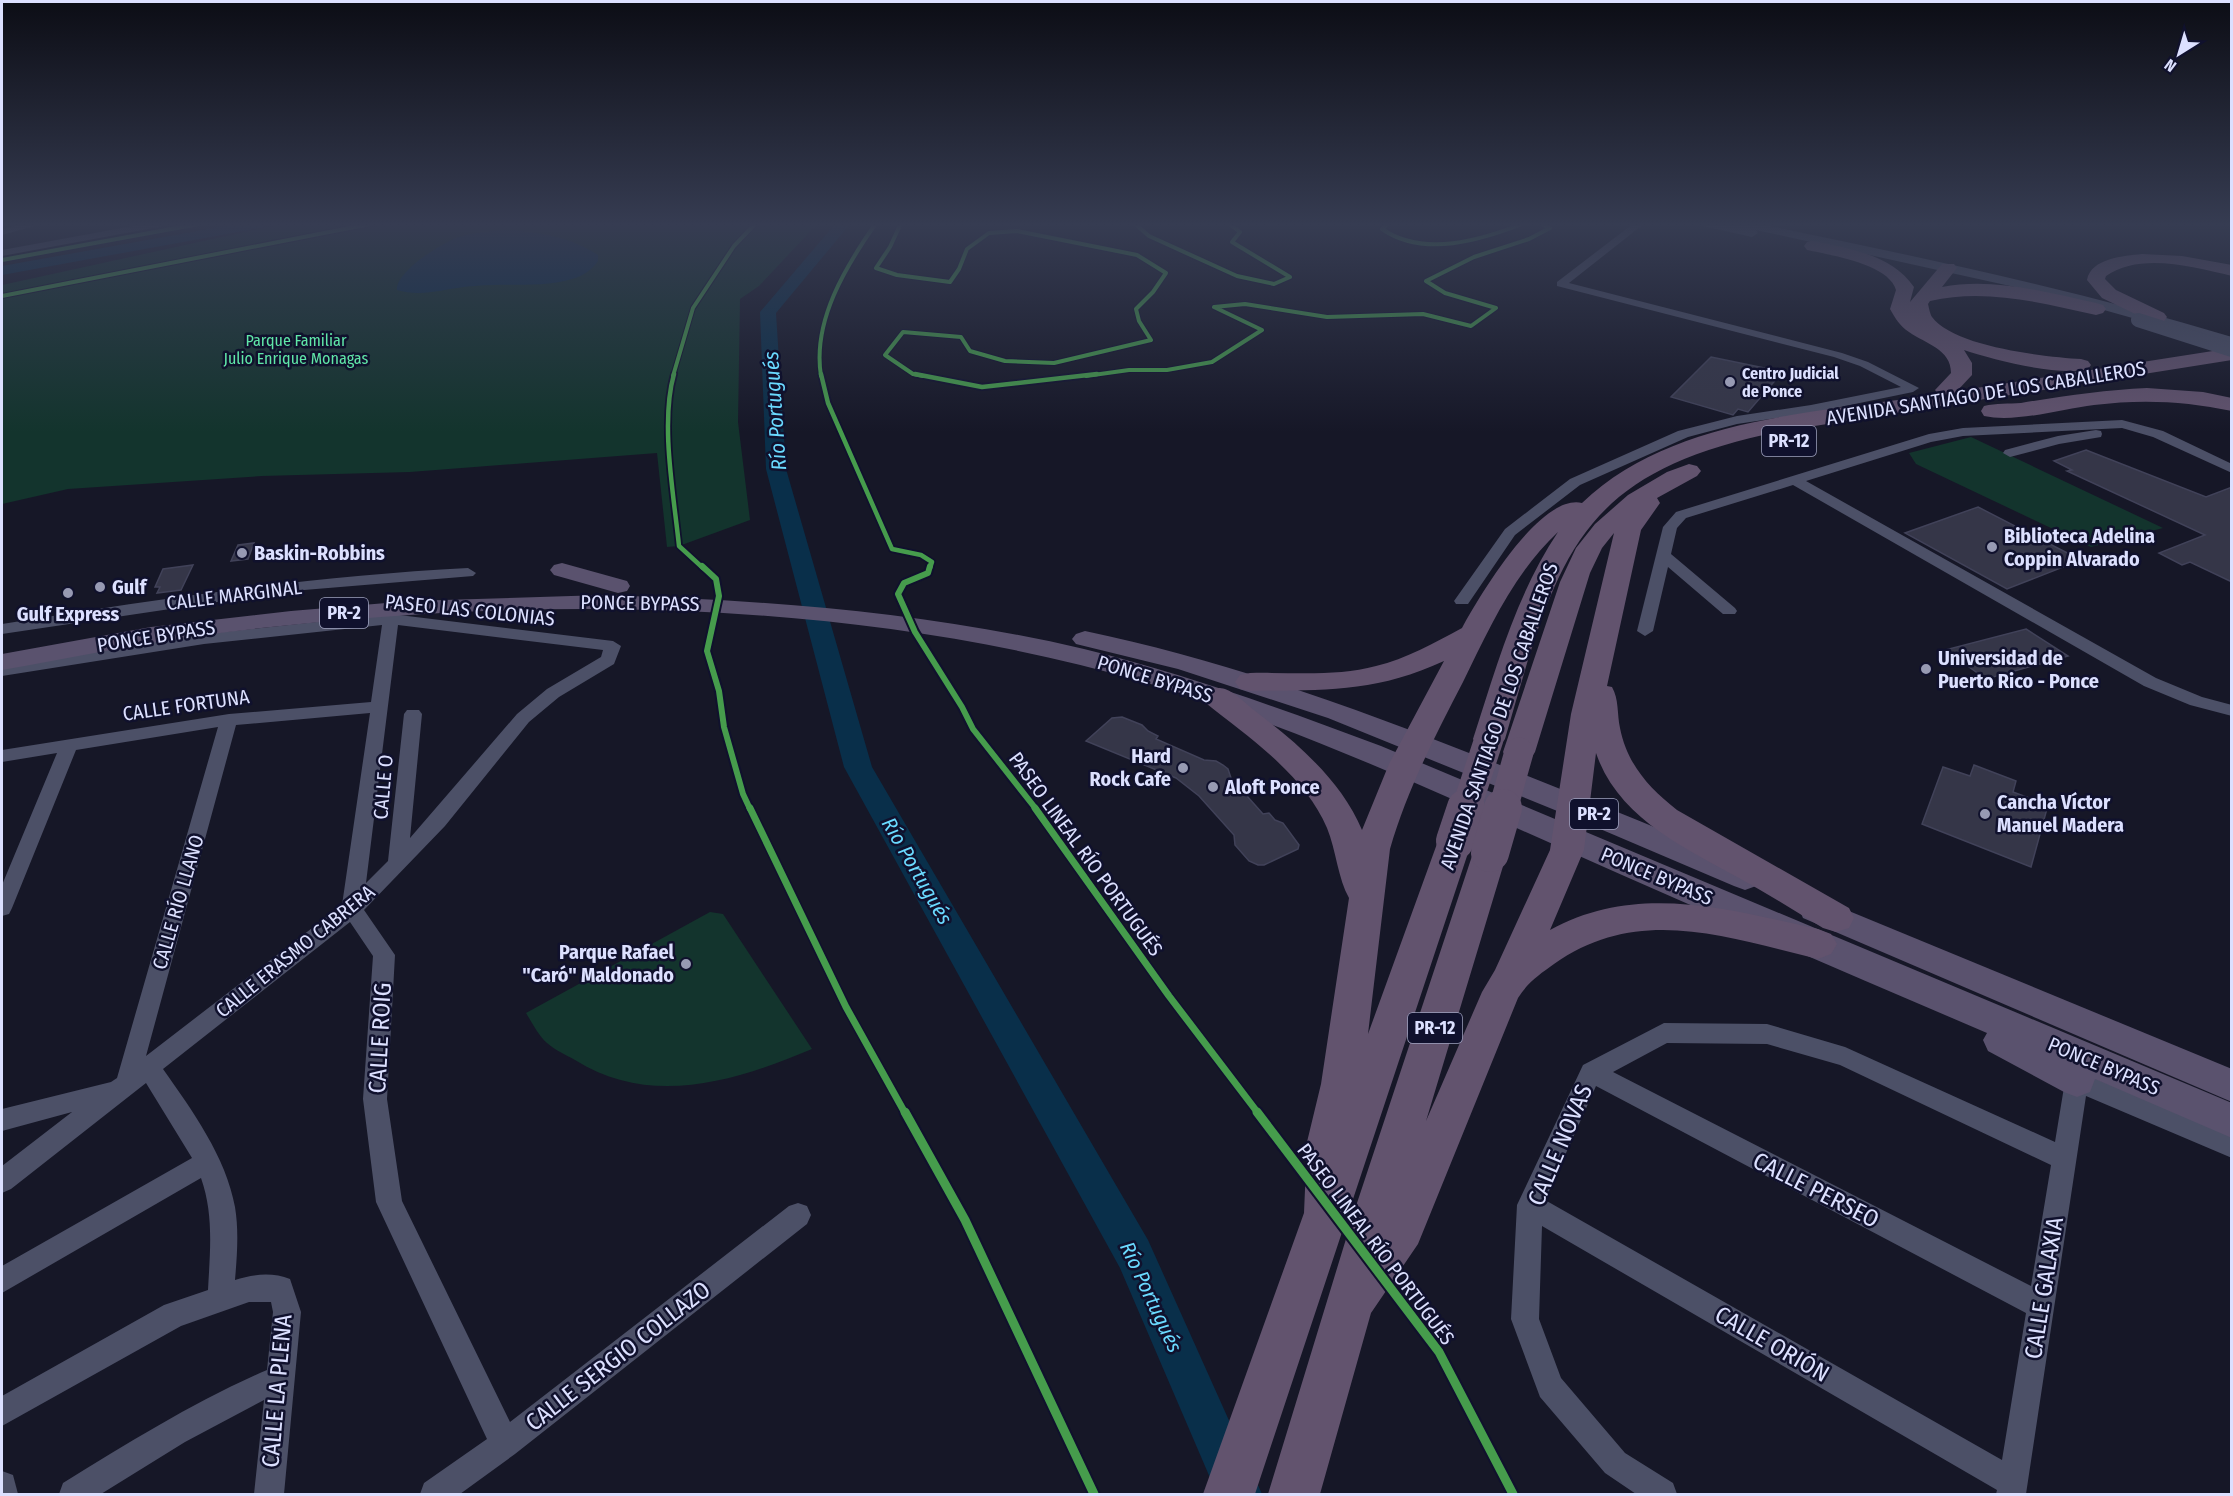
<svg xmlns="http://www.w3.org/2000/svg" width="2233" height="1496" font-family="'Fira Sans Condensed',sans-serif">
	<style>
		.green { fill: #13342d }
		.water { fill: #092f4a }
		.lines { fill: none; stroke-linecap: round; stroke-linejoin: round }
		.river { fill: #092f4a; fill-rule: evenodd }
		.building { fill: #353648; stroke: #414259; stroke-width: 1.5 }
		.minor { fill: #4c5067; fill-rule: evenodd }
		.tertiary { fill: #4c5067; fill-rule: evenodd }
		.trunk { fill: #5a526e; fill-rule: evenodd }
		.motorway { fill: #62536e; fill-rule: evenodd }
		.tertiary-bridge { stroke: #4c5067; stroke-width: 14 }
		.motorway-bridge-far1 { stroke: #62536e; stroke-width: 29 }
		.motorway-bridge { stroke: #62536e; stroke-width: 38 }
		.cycleway-far4-casing { stroke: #10112d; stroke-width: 6 }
		.cycleway-far3-casing { stroke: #10112d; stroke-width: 8 }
		.cycleway-far2-casing { stroke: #10112d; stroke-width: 10 }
		.cycleway-far1-casing { stroke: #10112d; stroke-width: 10 }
		.cycleway-casing { stroke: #10112d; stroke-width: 13 }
		.cycleway-far4 { stroke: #469c4c; stroke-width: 4 }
		.cycleway-far3 { stroke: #469c4c; stroke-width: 4.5 }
		.cycleway-far2 { stroke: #469c4c; stroke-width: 6 }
		.cycleway-far1 { stroke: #469c4c; stroke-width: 7 }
		.cycleway { stroke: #469c4c; stroke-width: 9 }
		.poi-dot { fill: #979ab3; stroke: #10112d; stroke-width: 2 }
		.labels { text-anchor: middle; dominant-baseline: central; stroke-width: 5; stroke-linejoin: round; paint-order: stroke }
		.far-park-label { font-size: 16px; fill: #60e7a8; stroke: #10112d }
		.far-poi-label { font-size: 16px; font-weight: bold; fill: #dce0ff; stroke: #10112d; text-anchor: start }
		.shield { fill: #10112d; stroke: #9fa2c0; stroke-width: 1.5 }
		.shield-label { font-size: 18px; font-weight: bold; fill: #dce0ff }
		.street-label { font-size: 20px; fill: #dce0ff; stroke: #10112d }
		.poi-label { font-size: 20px; font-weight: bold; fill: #dce0ff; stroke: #10112d; text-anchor: start }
		.water-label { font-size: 21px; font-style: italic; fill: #6adaff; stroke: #10112d }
		.near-street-label { font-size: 24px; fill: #dce0ff; stroke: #10112d }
	</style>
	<rect width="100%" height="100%" fill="#161727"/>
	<!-- green -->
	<g class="green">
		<polygon points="286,223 818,223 759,286 740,299 738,422 750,520 679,546 667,547 657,453 410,472 262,476 68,489 2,504 2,285"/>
		<polygon points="1971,437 2163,528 2091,547 1916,464 1909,453"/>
		<path d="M710 912 723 914 812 1049C736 1081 651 1108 575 1060 566 1055 555 1050 547 1043 539 1036 532 1023 526 1013Z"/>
	</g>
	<!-- water -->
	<path class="water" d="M511 230C542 233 571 237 598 255V261C592 270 583 276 572 279 541 288 507 283 475 286 449 287 423 298 397 290 395 272 443 242 459 237 475 232 494 231 511 230Z"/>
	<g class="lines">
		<!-- river -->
		<g class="river">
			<polygon points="242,223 272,223 265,227 2,275 2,266"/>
			<polygon points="836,223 851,223 776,313 786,469 872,767 1148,1240 1262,1494 1217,1494 1120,1268 844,767 766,469 760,312"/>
		</g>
	</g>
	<!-- building -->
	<g class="building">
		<polygon points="1711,357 1774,370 1770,374 1779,376 1748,412 1738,409 1733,415 1671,397"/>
		<polygon points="2086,450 2206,497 2232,487 2232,582 2190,562 2182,565 2159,553 2205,535 2067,471 2072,470 2054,461"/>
		<polygon points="1978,507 2081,560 2007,589 1905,533"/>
		<polygon points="254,543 248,559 231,561 238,545"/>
		<polygon points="193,565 181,590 157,593 160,587 155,587 163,569"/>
		<polygon points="2026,629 2068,656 1986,679 1945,650"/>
		<polygon points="1122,717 1142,725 1148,731 1158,736 1156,739 1204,760 1216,761 1223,765 1228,769 1231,778 1263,814 1269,813 1275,820 1283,823 1299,845 1298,849 1264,865 1258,865 1249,861 1235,845 1234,835 1199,796 1176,778 1086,741 1112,718"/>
		<polygon points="1974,765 2016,781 2013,792 2048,805 2031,867 1922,824 1943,767 1970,776"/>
	</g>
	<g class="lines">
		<!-- minor -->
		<g class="minor">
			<polygon points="28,223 45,223 2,235 2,229"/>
			<polygon points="149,223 169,223 164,226 2,256 2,250"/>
			<polygon points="1634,223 1645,223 1569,283 1842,353 1868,362 1919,388 1913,392 1811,413 1737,424 1688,437 1580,485 1515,535 1468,604 1456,604 1454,601 1505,529 1570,479 1678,431 1737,416 1811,405 1901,387 1860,366 1834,357 1557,286 1557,282"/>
			<polygon points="2122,420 2163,431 2232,464 2232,473 2153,437 2122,428 1963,436 1931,442 1806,481 2156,678 2202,697 2232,705 2232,716 2190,705 2144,686 1793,485 1686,518 1677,528 1671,554 1735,608 1737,611 1735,614 1723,614 1668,567 1653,631 1645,636 1637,631 1663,527 1676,512 1929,434 1963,428"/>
			<polygon points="2096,430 2101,431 2102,434 2101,437 2059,444 2010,457 2003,453 2005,450 2058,436"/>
			<path d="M468 568 476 573 473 576 292 591 2 634V624C157 599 311 576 468 568Z"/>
			<path d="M391 614 613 641 621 646 614 664 559 697 529 722 445 826 364 910 395 955 387 1099 402 1201 510 1422 789 1206 798 1203 807 1206 811 1215 807 1224 515 1454 460 1494H420L424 1483 487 1439 376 1202 363 1099 373 956 350 922 163 1069C192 1110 226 1157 235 1207 239 1231 237 1256 235 1280 252 1274 273 1272 290 1279L301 1312 284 1494H254L264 1400 185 1442 101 1494H59L63 1483C130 1442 195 1401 267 1370L273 1312 271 1302H249L181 1326 2 1426V1396L164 1305 208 1290C210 1251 214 1215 201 1178L2 1293V1266L192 1158 146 1083 11 1189 2 1193V1166L72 1112 2 1131V1109L111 1082 117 1078 218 727 76 750 12 908 9 914 2 916V885L57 753 2 762V750L229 714 371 702 382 625 204 644 2 676V666L204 634ZM398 625 603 650 601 657 547 689 517 714 410 838 422 714 419 710H407L404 714 388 861 366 883ZM370 713 342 905 146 1056 236 725Z"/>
			<path d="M1664 1023 1767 1024 1845 1047 2055 1142 2065 1081 2069 1074 2077 1071 2232 1135V1158L2086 1096 2026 1494H1996L1997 1490 1542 1226 1539 1319 1561 1378 1625 1453 1673 1483 1677 1494H1636L1605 1473 1540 1397 1511 1319 1517 1205 1583 1065ZM1667 1043 1767 1044 1840 1065 2051 1165 2031 1286 1613 1072ZM1596 1086 2026 1313 2002 1460 1545 1200Z"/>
			<polygon points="2,1471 13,1475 18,1494 2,1494"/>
		</g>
		<!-- tertiary -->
		<path class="tertiary" d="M1701 223 1734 225 1732 223H1755C1915 256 2075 289 2232 337V346L2047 294 1756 230 1758 233 1752 237 1703 226Z"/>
		<!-- trunk -->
		<g class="trunk">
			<polygon points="562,563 627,581 630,586 627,591 618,593 554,575 550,570 554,565"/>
			<path d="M603 595C765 600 926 612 1084 649 1185 674 1283 709 1381 746L2232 1103V1138L2095 1079 2090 1092 2077 1097 2064 1092 1988 1051 1983 1040 1987 1033C1847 973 1707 913 1568 851 1429 789 1290 724 1144 682 839 594 508 595 196 636 131 645 66 659 2 670V654L151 627 291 611 410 601Z"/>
			<path d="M1085 631C1229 661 1364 711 1500 765 1586 799 1671 833 1756 870L1761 878 1756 886 1745 890 1734 886 1572 817 1328 718 1178 669 1076 644 1072 639 1076 634Z"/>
			<polygon points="1815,897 2232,1069 2232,1102 1803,918 1799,909 1803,900"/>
		</g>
		<!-- motorway -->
		<g class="motorway">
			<path d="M1813 241C1850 249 1891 254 1914 287L1910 302 1942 264H1954L1957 268 1942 287C1992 277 2046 292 2096 303L2103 305 2106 309 2103 313 2096 315C2041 303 1986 288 1930 301L1928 304C1929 308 1930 314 1932 317 1954 347 2046 357 2081 359L2088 361 2091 365 2088 369C2059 377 1994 360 1964 350L1972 363V375L1957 391 2232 348V360L1783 431C1576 472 1558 555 1505 739L1500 746 1489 749 1478 746 1473 739C1496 668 1516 595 1558 532 1514 573 1489 629 1463 682 1435 736 1407 790 1390 849L1368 1034 1438 841 1443 832 1455 829 1467 832 1472 841 1255 1494H1203L1304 1213 1307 1142 1321 1084 1349 898C1338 879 1336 850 1327 828 1305 776 1250 738 1207 704L1203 697 1207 690C1214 688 1218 687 1225 689 1236 693 1246 704 1255 711 1297 743 1341 780 1362 830L1389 764 1444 661C1375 693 1323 690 1250 691L1240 689 1235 682 1240 675 1250 673C1291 672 1336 677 1376 666 1406 659 1434 643 1462 628 1479 597 1540 493 1582 503 1672 416 1821 413 1938 394L1935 390 1951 373C1951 349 1926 344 1909 332 1900 326 1895 318 1890 309L1896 290C1889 264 1830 255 1807 250L1804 246 1807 242Z"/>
			<path d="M2142 254 2182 256 2232 265V276C2194 267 2140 252 2106 276L2105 279 2116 290 2164 313 2167 317 2164 321H2150L2102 298 2087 280C2091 258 2124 256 2142 254Z"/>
			<path d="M2147 388 2203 392 2232 398V411C2185 401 2141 399 2094 405 2061 409 2016 423 1984 416L1981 411 1984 406C1996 403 2009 404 2021 403 2063 396 2105 390 2147 388Z"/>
			<path d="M1689 464 1697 466 1701 471 1697 476 1657 498 1660 503 1641 530 1607 686 1612 687C1619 699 1617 714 1620 728 1627 764 1649 788 1677 810L1849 908 1854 918 1849 928 1836 932 1823 928C1795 911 1768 894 1739 878 1685 848 1618 818 1596 753L1584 850 1550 930C1636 882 1728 909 1818 929L1831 934 1837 944 1831 954 1818 959C1727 937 1638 904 1554 964 1540 974 1527 983 1518 998L1418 1244 1371 1313 1320 1494H1268L1357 1203 1473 853 1478 844 1490 840 1502 844 1507 853 1426 1121 1482 992 1495 970 1550 850 1571 714 1614 533 1602 548 1590 573 1535 752 1530 760 1519 763 1508 760 1503 752 1560 582 1576 548 1595 524 1628 495 1667 472Z"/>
		</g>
		<!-- tertiary-bridge -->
		<polyline class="tertiary-bridge" points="2138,320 2232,350"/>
		<!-- motorway-bridge-far1 -->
		<g class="motorway-bridge-far1">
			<polyline points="1466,809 1489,739"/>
			<polyline points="1503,809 1519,752"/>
		</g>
		<!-- motorway-bridge -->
		<g class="motorway-bridge">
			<polyline points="1455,841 1466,808"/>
			<polyline points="1490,853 1503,808"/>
		</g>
		<defs>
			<g id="cycleway-far4">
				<polyline points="901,223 890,247 876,268 897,275 950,282 959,269 967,249 989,233 1017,231 1137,255 1166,273 1153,292 1136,309 1139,321 1151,340 1054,363 1005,361 970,351 961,337 903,332 885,355 913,374 923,376"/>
				<polyline points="1134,223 1149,236 1237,276 1274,284 1290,277 1232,242 1240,232 1228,223"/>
				<path d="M1389 223 1382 229C1424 258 1481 240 1525 223"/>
				<polyline points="2,260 204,223"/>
				<polyline points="2,296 375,223"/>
				<polyline points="673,376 693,308 734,246 756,223"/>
				<path d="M821 376C812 321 846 266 876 223"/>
				<polyline points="1086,376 1129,370 1167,370 1212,362 1262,330 1214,307 1245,304 1327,317 1423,314 1471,326 1496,308 1445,293 1426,281 1474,257 1529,239 1550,228 1539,223"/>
			</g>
			<g id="cycleway-far3">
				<path d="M674 374C660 423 674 496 679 546L703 568"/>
				<polyline points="821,374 828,403 892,549 921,555 932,562 930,568"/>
				<polyline points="915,374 982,387 1097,374"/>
			</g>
			<g id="cycleway-far2">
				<polyline points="702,566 716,579 719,596 707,651 719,691 724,727 743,794 750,809"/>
				<polyline points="930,566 928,573 904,583 898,594 915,632 962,707 973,729 1036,809"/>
			</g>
			<g id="cycleway-far1">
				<polyline points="750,808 846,1007 905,1113"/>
				<polyline points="1035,808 1169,996 1258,1113"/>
			</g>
			<g id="cycleway">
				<polyline points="905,1112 965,1220 1094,1494"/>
				<polyline points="1257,1112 1439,1352 1513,1494"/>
			</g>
		</defs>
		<!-- cycleway-far4 casing -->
		<use href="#cycleway-far4" class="cycleway-far4-casing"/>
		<!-- cycleway-far3 casing -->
		<use href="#cycleway-far3" class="cycleway-far3-casing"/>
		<!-- cycleway-far2 casing -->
		<use href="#cycleway-far2" class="cycleway-far2-casing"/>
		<!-- cycleway-far1 casing -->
		<use href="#cycleway-far1" class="cycleway-far1-casing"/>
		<!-- cycleway casing -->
		<use href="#cycleway" class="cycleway-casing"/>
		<!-- cycleway-far4 -->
		<use href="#cycleway-far4" class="cycleway-far4"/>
		<!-- cycleway-far3 -->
		<use href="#cycleway-far3" class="cycleway-far3"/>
		<!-- cycleway-far2 -->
		<use href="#cycleway-far2" class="cycleway-far2"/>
		<!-- cycleway-far1 -->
		<use href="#cycleway-far1" class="cycleway-far1"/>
		<!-- cycleway -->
		<use href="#cycleway" class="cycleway"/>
	</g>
	<!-- sky -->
	<linearGradient id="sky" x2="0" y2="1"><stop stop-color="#0c0d15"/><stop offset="0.52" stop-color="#363c52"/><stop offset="1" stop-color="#363c52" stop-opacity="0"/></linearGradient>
	<rect width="2233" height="432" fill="url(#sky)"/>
	<!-- markers -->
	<g class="poi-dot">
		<circle cx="1730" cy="382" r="6"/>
		<circle cx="1992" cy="547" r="6"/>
		<circle cx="242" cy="553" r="6"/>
		<circle cx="100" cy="587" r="6"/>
		<circle cx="68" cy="593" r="6"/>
		<circle cx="1926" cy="669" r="6"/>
		<circle cx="1183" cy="768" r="6"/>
		<circle cx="1213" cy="787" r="6"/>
		<circle cx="1985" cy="814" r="6"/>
		<circle cx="686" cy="964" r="6"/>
	</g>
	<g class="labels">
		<!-- far-park labels -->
		<g class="far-park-label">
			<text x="296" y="340">Parque Familiar<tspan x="296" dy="18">Julio Enrique Monagas</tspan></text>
		</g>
		<!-- far-poi labels -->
		<g class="far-poi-label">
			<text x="1742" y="373">Centro Judicial<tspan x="1742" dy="18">de Ponce</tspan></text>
		</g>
		<!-- shield labels -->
		<g class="shield">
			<rect x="1762" y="426" width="54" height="30" rx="4.5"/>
			<rect x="320" y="598" width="48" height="30" rx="4.5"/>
			<rect x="1570" y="799" width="48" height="30" rx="4.5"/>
			<rect x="1408" y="1013" width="54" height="30" rx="4.5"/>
		</g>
		<g class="shield-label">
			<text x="1789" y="441">PR-12</text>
			<text x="344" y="613">PR-2</text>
			<text x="1594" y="814">PR-2</text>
			<text x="1435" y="1028">PR-12</text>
		</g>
		<!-- street labels -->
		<g class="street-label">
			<text transform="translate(1986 393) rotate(-9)">AVENIDA SANTIAGO DE LOS CABALLEROS</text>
			<text transform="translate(234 595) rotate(-7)">CALLE MARGINAL</text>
			<text transform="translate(640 603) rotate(1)">PONCE BYPASS</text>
			<text transform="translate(470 610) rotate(6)">PASEO LAS COLONIAS</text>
			<text transform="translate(156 636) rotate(-9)">PONCE BYPASS</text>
			<text transform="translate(1155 679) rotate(17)">PONCE BYPASS</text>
			<text transform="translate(186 705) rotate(-8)">CALLE FORTUNA</text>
			<text transform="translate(1499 716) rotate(-71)">AVENIDA SANTIAGO DE LOS CABALLEROS</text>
			<text transform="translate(383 787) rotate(-85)">CALLE O</text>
			<text transform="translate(1086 854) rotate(54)">PASEO LINEAL RÍO PORTUGUÉS</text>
			<text transform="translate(1657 876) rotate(23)">PONCE BYPASS</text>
			<text transform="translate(178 902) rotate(-74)">CALLE RÍO LLANO</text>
			<text transform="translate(295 951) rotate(-39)">CALLE ERASMO CABRERA</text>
			<text transform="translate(2104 1066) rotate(23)">PONCE BYPASS</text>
			<text transform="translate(1376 1244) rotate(53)">PASEO LINEAL RÍO PORTUGUÉS</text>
		</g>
		<!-- poi labels -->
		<g class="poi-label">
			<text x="2004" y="536">Biblioteca Adelina<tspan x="2004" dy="23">Coppin Alvarado</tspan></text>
			<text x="254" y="553">Baskin-Robbins</text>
			<text x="112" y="587">Gulf</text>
			<text x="68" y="614" text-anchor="middle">Gulf Express</text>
			<text x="1938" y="658">Universidad de<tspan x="1938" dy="23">Puerto Rico - Ponce</tspan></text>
			<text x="1171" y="756" text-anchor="end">Hard<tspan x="1171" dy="23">Rock Cafe</tspan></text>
			<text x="1225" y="787">Aloft Ponce</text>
			<text x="1997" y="802">Cancha Víctor<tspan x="1997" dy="23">Manuel Madera</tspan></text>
			<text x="674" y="952" text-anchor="end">Parque Rafael<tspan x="674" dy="23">"Caró" Maldonado</tspan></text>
		</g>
		<!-- water labels -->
		<g class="water-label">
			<text transform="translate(775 411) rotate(-94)">Río Portugués</text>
			<text transform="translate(917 871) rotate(60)">Río Portugués</text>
			<text transform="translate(1151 1297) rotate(65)">Río Portugués</text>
		</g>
		<!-- near-street labels -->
		<g class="near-street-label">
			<text transform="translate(380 1038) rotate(-87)">CALLE ROIG</text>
			<text transform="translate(1560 1145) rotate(-67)">CALLE NOVAS</text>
			<text transform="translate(1816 1190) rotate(27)">CALLE PERSEO</text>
			<text transform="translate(2044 1288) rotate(-81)">CALLE GALAXIA</text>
			<text transform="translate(1772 1344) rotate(30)">CALLE ORIÓN</text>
			<text transform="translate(618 1356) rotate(-38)">CALLE SERGIO COLLAZO</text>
			<text transform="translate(277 1391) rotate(-85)">CALLE LA PLENA</text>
		</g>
	</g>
	<!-- border -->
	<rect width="2233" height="1496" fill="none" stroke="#dce0ff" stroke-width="6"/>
	<!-- north arrow -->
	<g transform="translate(2179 54) rotate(217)" stroke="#10112d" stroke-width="4.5" paint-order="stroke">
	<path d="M0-4.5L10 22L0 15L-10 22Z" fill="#dce0ff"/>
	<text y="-9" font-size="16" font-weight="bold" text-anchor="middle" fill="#dce0ff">N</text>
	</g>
</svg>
